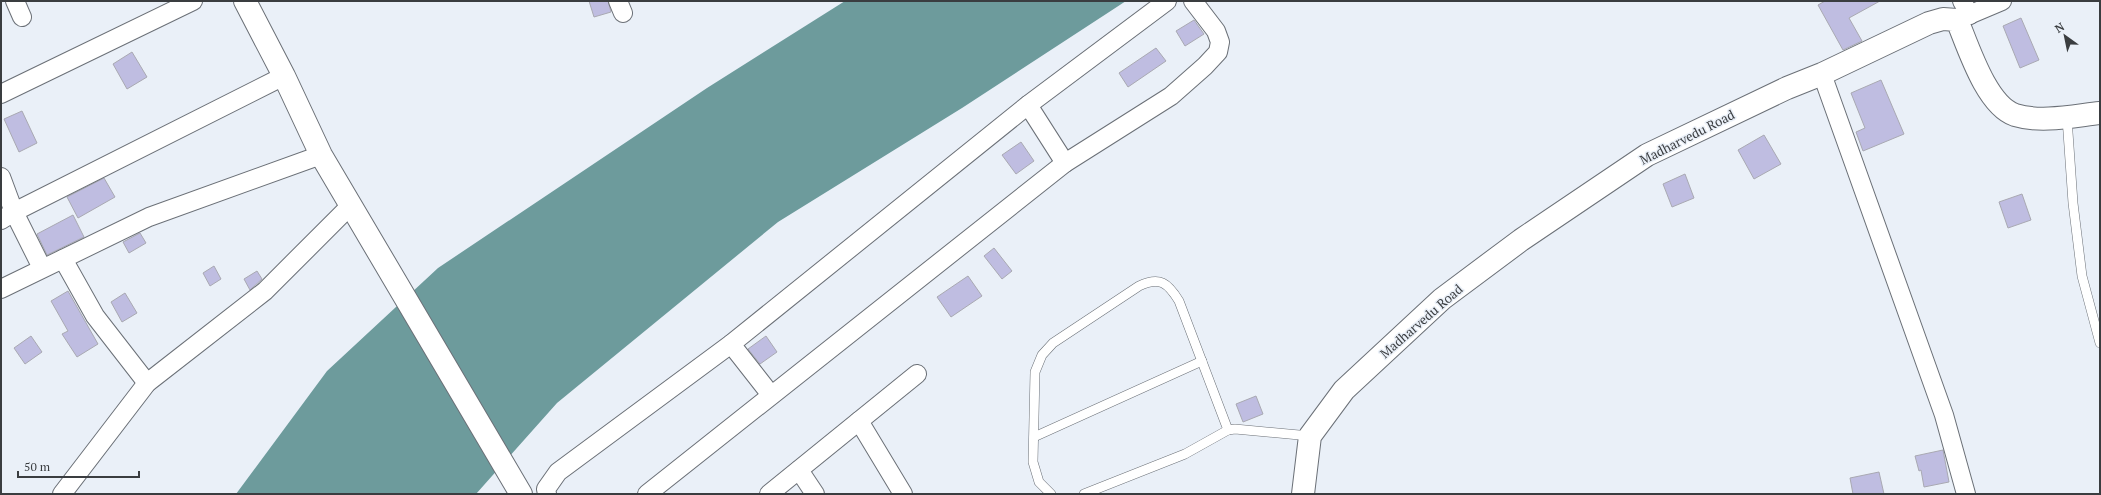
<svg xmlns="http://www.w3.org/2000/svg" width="2101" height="495" font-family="'PT Serif',serif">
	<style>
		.water { fill: #6d9b9c }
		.building { fill: #bfbde1; stroke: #a9a9b2 }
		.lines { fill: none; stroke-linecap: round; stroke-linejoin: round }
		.lane-casing { stroke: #6b7077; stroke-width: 10 }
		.street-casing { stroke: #6b7077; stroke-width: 20 }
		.secondary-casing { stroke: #6b7077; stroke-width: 24 }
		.lane { stroke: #fff; stroke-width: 9 }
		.street { stroke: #fff; stroke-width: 18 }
		.secondary { stroke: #fff; stroke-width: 22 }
		.labels { text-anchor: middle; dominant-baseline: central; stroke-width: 3; stroke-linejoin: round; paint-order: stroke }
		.street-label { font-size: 13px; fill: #3a3d40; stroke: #eaf0f8 }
	</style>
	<rect width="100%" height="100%" fill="#eaf0f8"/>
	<!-- water -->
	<polygon class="water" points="845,1 1126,1 962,108 778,222 557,403 476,494 236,494 327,371 438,268 707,88"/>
	<!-- building -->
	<g class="building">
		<polygon points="589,1 608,1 611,12 594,17"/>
		<polygon points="1825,1 1880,1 1849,18 1862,41 1843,50 1818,5"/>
		<polygon points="2021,18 2039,60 2020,68 2003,26"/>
		<polygon points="1194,20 1204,34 1185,46 1176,31"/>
		<polygon points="1156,48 1166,61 1128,87 1119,73"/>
		<polygon points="132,52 147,77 127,89 113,64"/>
		<polygon points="1881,80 1904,134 1863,151 1856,132 1865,128 1851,93"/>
		<polygon points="22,111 37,143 19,152 4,119"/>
		<polygon points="1764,135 1781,164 1754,179 1738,150"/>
		<polygon points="1021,142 1034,161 1016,174 1002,155"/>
		<polygon points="1685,174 1694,198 1672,207 1663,184"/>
		<polygon points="104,178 115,197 78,218 67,197"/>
		<polygon points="2022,194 2031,220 2008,228 1999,202"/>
		<polygon points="73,215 84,237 47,255 37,234"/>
		<polygon points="140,233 146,243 129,253 123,242"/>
		<polygon points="994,248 1012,271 1002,279 984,256"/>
		<polygon points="214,266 221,279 210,286 203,273"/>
		<polygon points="257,271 262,279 250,290 244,279"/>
		<polygon points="968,276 982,296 951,317 937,297"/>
		<polygon points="68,291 98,344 77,357 62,334 68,331 51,301"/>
		<polygon points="125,293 137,313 122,322 111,302"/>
		<polygon points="31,336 42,352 25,364 14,348"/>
		<polygon points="766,336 777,352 760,364 748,349"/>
		<polygon points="1256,396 1263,414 1243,422 1236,404"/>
		<polygon points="1943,450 1949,482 1924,487 1921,470 1919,471 1915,456"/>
		<polygon points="1879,472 1884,494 1853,494 1850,478"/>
	</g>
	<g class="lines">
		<defs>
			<g id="lane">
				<polyline points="2067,118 2073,203 2082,276 2100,343"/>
				<polyline points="1228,430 1235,429 1310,436"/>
				<polyline points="1034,437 1202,361"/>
				<path d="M1051 494 1039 482 1033 462 1035 372 1042 355 1053 343 1139 286C1160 276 1168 283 1179 301L1228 430 1185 454 1084 494"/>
			</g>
			<g id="street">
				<polyline points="15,1 22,17"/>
				<polyline points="618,1 623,13"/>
				<polyline points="1962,1 1970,15"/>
				<polyline points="1957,20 2002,1"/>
				<polyline points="1822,74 1944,415 1966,494"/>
				<polyline points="1,94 193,1"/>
				<polyline points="1028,105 1065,163"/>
				<polyline points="1,177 14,212 284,76"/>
				<polyline points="1,220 14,212 42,268"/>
				<polyline points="63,259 95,316 147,383"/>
				<polyline points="1,289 149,217 321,155"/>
				<polyline points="731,344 771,395"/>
				<polyline points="859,421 903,494"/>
				<polyline points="799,470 815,494"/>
				<polyline points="62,494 147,383 265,291 350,206"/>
				<polyline points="547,494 546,489 558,472 731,344 1028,105 1167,1"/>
				<polyline points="647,494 1065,163 1171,96 1205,66 1218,52 1220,42 1216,31 1193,1"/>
				<polyline points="769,494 917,374"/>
			</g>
			<g id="secondary">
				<polyline points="245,1 284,76 321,155 521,494"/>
				<path d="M1303 494 1310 436 1344 390 1442 299 1521 240 1647 155 1787 88 1822 74 1929 23 1943 19 1957 20C1968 46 1986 105 2015 115 2041 123 2073 116 2100 113"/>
			</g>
		</defs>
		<!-- lane casing -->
		<use href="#lane" class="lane-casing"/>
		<!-- street casing -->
		<use href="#street" class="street-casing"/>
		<!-- secondary casing -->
		<use href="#secondary" class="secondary-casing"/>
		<!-- lane -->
		<use href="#lane" class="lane"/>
		<!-- street -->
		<use href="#street" class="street"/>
		<!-- secondary -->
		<use href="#secondary" class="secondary"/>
	</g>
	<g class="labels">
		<!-- street labels -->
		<g class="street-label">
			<text transform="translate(1687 137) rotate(-27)">Madharvedu Road</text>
			<text transform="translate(1421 321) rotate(-41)">Madharvedu Road</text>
		</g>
	</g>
	<!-- border -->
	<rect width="2101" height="495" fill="none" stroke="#3a3d40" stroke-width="4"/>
	<!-- north arrow -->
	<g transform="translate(2065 36) rotate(327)" stroke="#eaf0f8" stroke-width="3" paint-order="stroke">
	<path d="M0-3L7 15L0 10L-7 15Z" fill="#3a3d40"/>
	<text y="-6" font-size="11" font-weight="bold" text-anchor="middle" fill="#3a3d40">N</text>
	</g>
	<!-- scale -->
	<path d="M18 471v6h121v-6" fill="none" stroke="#3a3d40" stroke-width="2"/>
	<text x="24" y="471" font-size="12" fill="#3a3d40" stroke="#eaf0f8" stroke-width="3" paint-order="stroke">50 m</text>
</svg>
